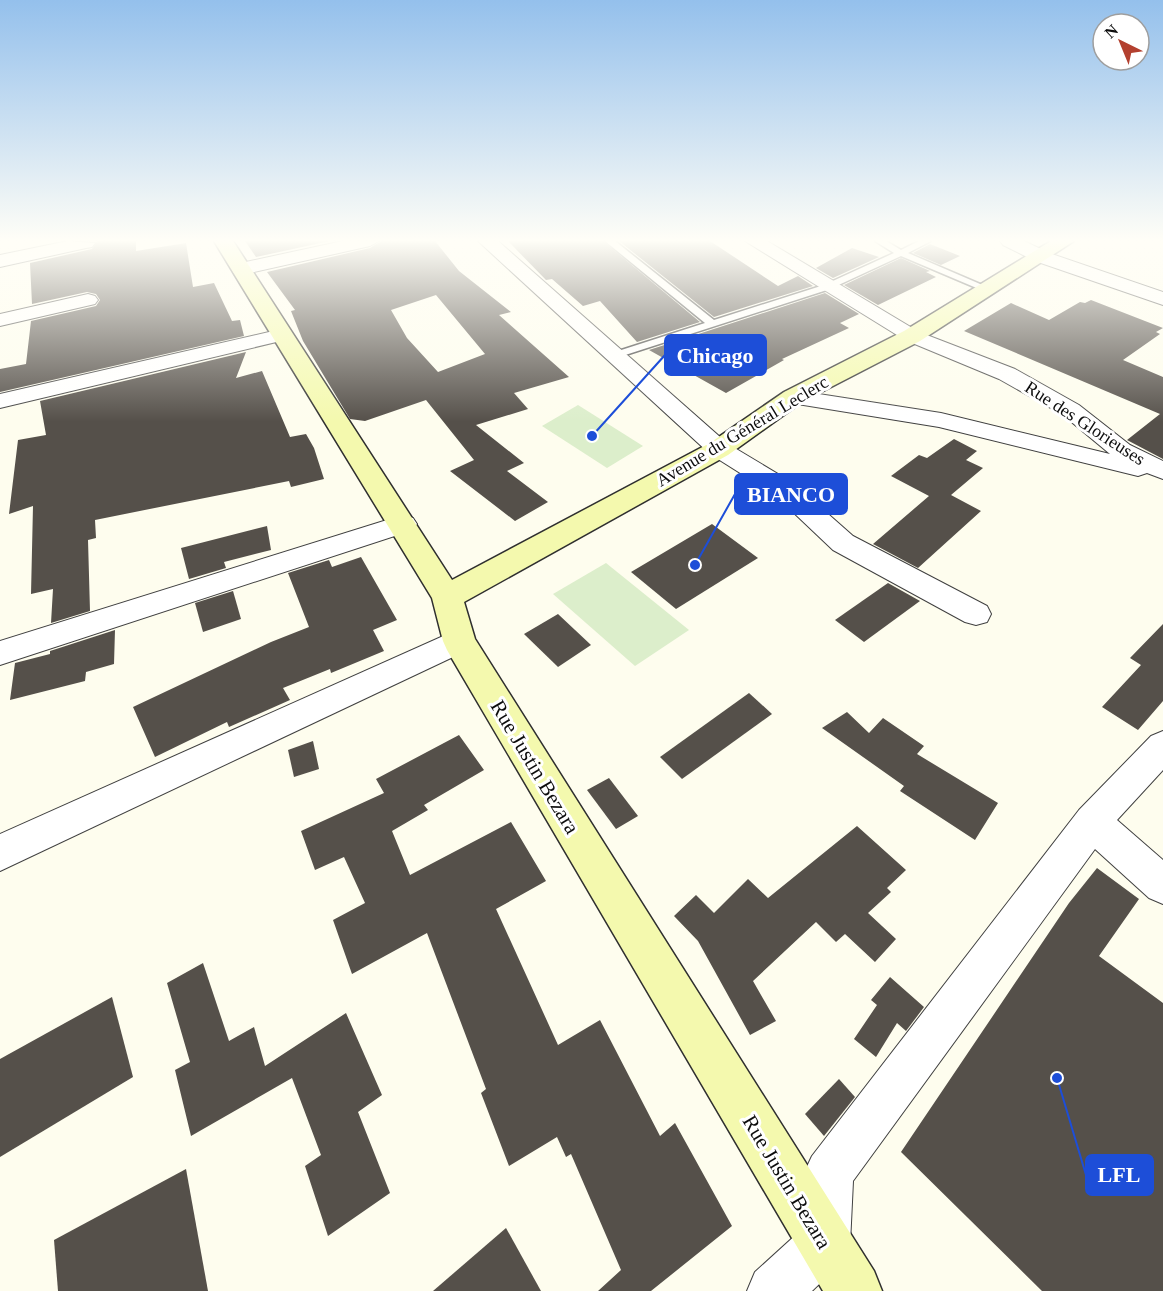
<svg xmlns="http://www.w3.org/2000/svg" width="1163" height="1291" font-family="Georgia,serif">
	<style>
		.pitch { fill: #dceecb }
		.building { fill: #55504a; fill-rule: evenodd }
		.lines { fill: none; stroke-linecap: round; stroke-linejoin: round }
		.lane-casing { stroke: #404040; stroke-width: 3 }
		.street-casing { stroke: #404040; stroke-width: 2 }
		.secondary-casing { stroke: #2f2f2f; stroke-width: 3 }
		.lane { fill: #fff; fill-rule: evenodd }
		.street { fill: #fff; fill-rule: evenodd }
		.secondary { fill: #f4f9ae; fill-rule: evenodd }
		.labels { text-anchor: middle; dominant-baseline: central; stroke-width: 6; stroke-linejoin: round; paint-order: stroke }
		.far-street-label { font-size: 18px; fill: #0d0d0d; stroke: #fff }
		.street-label { font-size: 21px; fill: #0d0d0d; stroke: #fff }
		.leader { fill: none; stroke: #1d4ed8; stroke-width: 2 }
		.callout-dot { fill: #1d4ed8; stroke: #fff; stroke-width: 2 }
		.callout { fill: #1d4ed8; stroke: #1d4ed8; stroke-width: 2 }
		.callout-label { font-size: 22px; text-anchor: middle; font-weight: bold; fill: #fff }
	</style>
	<rect width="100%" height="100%" fill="#fefdee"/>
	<!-- pitch -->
	<g class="pitch">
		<polygon points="578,405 643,446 607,468 542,426"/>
		<polygon points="606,563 689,630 635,666 553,594"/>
	</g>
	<!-- building -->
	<g class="building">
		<polygon points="97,241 136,241 136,251 186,243 193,287 214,283 232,321 240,320 244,336 0,392 0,369 26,364 31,321 96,306 100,300 96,294 87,292 32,304 30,263 92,249"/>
		<polygon points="245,241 330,241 256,257"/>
		<path d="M381 241H435L459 271 511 312 499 315 569 377 514 393 528 409 476 425 524 463 507 471 548 502 515 521 450 471 474 460 426 400 365 421 350 419 303 341 291 311 295 310 267 272 370 248ZM436 295 485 354 438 372 407 338 391 310Z"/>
		<polygon points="508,241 603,241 700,322 637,342 600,301 583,306 552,279 546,280"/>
		<polygon points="619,241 710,241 778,286 798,276 813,286 714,317"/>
		<polygon points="930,244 960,256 941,265 913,253"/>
		<polygon points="852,248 879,257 833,278 816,268"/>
		<polygon points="901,258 930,271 926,272 936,277 878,305 844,285"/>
		<polygon points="825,293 859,314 840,323 849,328 782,359 784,360 726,393 649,350"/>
		<polygon points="1091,300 1163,328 1156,332 1160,334 1123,360 1163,377 1163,459 1127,440 1160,414 964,331 1011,303 1049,320 1080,302 1085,303"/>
		<polygon points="246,352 236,378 262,371 290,437 306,434 314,448 324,479 291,487 289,481 95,520 96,538 88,540 90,611 51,623 53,589 31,594 33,506 9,514 18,440 46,435 40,401"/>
		<polygon points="954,439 977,451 966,460 983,468 951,495 981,511 918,568 873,544 929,496 891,476 919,455 927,458"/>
		<polygon points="712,524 758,558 676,609 631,572"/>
		<polygon points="267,526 271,550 224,562 226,568 189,579 181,548"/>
		<polygon points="361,557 397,620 373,630 384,651 331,673 330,669 283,688 290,700 229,727 227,722 155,757 133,707 271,642 309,627 288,573 329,560 332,567"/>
		<polygon points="888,583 920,601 864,642 835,620"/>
		<polygon points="233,591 241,619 203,632 195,603"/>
		<polygon points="558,614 591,645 558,667 524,634"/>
		<polygon points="1163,624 1163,701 1138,730 1102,707 1141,665 1130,658"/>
		<polygon points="115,630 114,664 86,672 85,681 10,700 15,663 50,654 50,651"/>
		<polygon points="749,693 772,714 682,779 660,757"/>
		<polygon points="847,712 869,733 883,718 924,746 917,754 998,803 975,840 900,791 904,786 822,728"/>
		<polygon points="459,735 484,770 424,805 428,810 392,831 410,875 511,822 546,881 496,909 558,1045 600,1020 660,1136 675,1123 732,1226 651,1291 598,1291 621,1270 571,1154 566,1157 557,1137 509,1166 481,1093 486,1089 427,933 352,974 333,920 365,903 344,857 315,870 301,831 384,793 376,779"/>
		<polygon points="313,741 319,769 294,777 288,750"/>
		<polygon points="609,778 638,816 616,829 587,790"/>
		<polygon points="857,826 906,870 887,888 891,892 868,913 896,939 875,962 845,934 836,942 816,922 753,981 776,1021 750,1035 698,941 674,916 696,895 714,913 748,879 768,898"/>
		<polygon points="1097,868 1139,899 1099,956 1163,1003 1163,1291 1042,1291 901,1152 1069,903"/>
		<polygon points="203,963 229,1041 254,1027 265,1066 346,1013 382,1095 358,1112 390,1193 328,1236 305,1166 321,1155 292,1078 191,1136 175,1070 190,1062 167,983"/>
		<polygon points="890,977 924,1007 906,1031 897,1023 876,1057 854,1039 877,1005 871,1000"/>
		<polygon points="112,997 133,1077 0,1157 0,1059"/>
		<polygon points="839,1079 855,1097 824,1136 805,1114"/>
		<polygon points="186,1169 208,1291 58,1291 54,1240"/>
		<polygon points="506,1228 541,1291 433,1291"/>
	</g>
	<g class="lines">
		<defs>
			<polygon id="lane" points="605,241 615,241 714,320 824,285 894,253 875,241 886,241 901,250 919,241 931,241 908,253 994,290 986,292 901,256 830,289 616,358 611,355 612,353 705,323"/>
			<g id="street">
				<polygon points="68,241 95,243 92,247 86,248 0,267 0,255"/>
				<polygon points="343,241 379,241 370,246 241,275 234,273 232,269 234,265 241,263"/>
				<polygon points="478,241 498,241 728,444 793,483 853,536 987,606 991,614 987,622 976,625 965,622 833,550 775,495 710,454"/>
				<polygon points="745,241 767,241 919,332 1015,369 1079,405 1130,445 1163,461 1163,479 1147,473 1138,476 939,427 785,402 781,397 785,392 793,390 941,413 1110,454 1063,415 999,379 905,340"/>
				<polygon points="1000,241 1024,241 1049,253 1163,292 1163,305 1035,261 1003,245"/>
				<polygon points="88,294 95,296 98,300 95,304 0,326 0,314"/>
				<polygon points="282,329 289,331 293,335 289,339 0,408 0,394"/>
				<polygon points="403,515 413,518 417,524 413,530 0,665 0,641"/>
				<polygon points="459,629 470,633 475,641 470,649 0,871 0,834"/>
				<polygon points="1163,731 1163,770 1117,820 1163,860 1163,904 1149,898 1095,849 853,1181 850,1244 842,1262 812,1291 747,1291 755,1272 799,1232 804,1173 812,1156 1079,810 1151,736"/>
			</g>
			<polygon id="secondary" points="214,241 233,241 452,580 710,443 784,392 904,331 1051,241 1074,241 920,341 802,402 728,455 464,602 475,639 874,1271 882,1291 823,1291 447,650 443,641 432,598"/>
		</defs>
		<!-- lane casing -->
		<use href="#lane" class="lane-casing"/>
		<!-- street casing -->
		<use href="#street" class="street-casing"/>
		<!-- secondary casing -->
		<use href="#secondary" class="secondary-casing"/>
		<!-- lane -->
		<use href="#lane" class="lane"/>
		<!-- street -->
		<use href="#street" class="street"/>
		<!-- secondary -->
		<use href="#secondary" class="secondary"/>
	</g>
	<!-- sky -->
	<linearGradient id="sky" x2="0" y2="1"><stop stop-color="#94c0ec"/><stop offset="0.57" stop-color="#fffef7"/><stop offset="1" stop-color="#fffef7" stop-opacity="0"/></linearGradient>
	<rect width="1163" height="422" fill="url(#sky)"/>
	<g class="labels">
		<!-- far-street labels -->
		<g class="far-street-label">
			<text transform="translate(1085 423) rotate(33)">Rue des Glorieuses</text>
			<text transform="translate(742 431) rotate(-31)">Avenue du Général Leclerc</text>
		</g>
		<!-- street labels -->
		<g class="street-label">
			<text transform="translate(535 767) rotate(59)">Rue Justin Bezara</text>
			<text transform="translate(787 1182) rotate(59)">Rue Justin Bezara</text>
		</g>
	</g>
	<!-- callouts -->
	<path class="leader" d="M592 436L665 355M695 565L735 494M1057 1078L1086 1175"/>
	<g class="callout-dot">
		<circle cx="592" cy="436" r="6"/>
		<circle cx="695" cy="565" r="6"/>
		<circle cx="1057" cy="1078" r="6"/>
	</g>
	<g class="callout">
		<rect x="665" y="335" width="101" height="40" rx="6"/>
		<rect x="735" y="474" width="112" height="40" rx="6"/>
		<rect x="1086" y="1155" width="67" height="40" rx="6"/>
	</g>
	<g class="callout-label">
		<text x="715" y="363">Chicago</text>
		<text x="791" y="502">BIANCO</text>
		<text x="1119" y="1182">LFL</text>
	</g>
	<!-- north arrow -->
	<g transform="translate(1121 42) rotate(317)"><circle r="28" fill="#ffffff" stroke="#9e9e9e" stroke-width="1.5"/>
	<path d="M0-4.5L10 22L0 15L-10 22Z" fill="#b3402f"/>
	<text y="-9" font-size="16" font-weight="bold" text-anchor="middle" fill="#0d0d0d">N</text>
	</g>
</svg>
